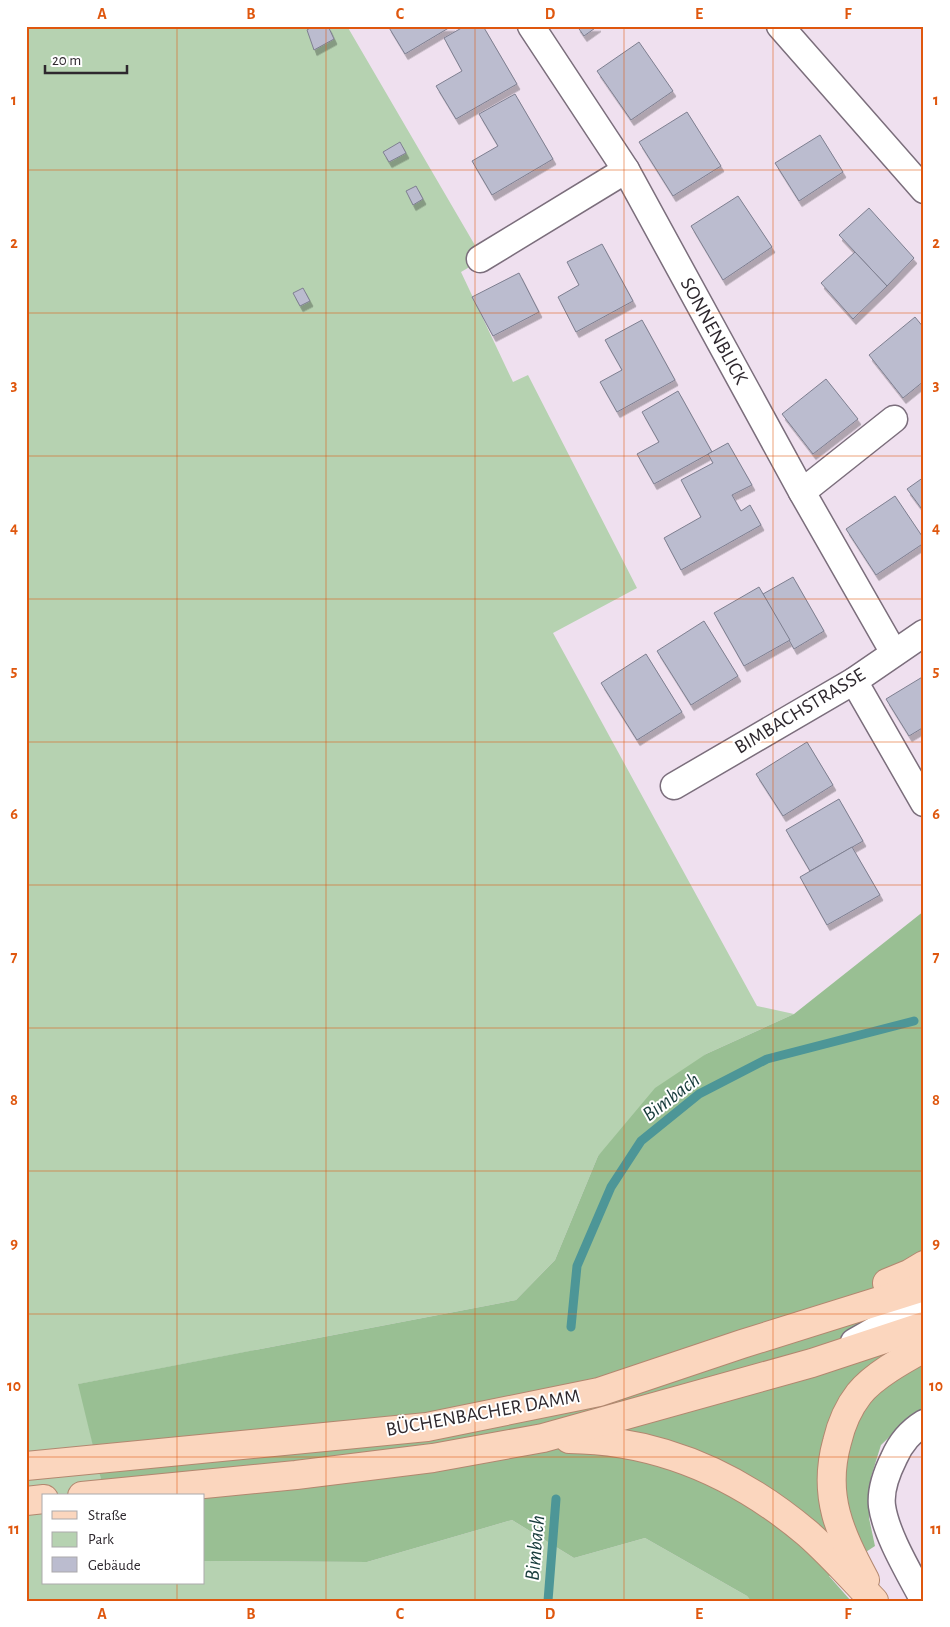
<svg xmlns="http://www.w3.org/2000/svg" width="950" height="1627" font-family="'Alegreya Sans',sans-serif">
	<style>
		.green { fill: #b6d2b1 }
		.forest { fill: #99bf93 }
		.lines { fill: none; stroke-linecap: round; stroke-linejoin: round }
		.stream { stroke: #4d9697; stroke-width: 9 }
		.building { fill: #bbbccf; stroke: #7e7f90; filter: url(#shadow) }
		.minor-casing { stroke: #7b6e7c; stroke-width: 29 }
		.major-casing { stroke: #b2876f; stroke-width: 30 }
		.minor { stroke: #fff; stroke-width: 26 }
		.major { stroke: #fbd6be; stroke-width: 28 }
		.grid { fill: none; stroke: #df570e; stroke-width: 1; stroke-opacity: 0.55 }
		.labels { text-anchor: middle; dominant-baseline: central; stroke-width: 4; stroke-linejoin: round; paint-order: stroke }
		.street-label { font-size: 20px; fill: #2e282e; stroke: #fff }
		.water-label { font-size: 21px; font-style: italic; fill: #173b3b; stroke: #fff }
		.neatline { fill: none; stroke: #df570e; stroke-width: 2 }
		.grid-label { font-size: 16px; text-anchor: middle; font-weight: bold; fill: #df570e }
	</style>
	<defs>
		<filter id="shadow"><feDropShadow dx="3" dy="5.5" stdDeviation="0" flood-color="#0004"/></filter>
	</defs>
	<rect width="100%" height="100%" fill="#efe0ef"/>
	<!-- green -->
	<polygon class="green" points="26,26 347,26 483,259 461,272 513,382 528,375 637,588 553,633 757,1006 794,1014 706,1054 598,1156 555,1260 516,1300 79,1384 105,1496 44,1496 44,1583 204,1583 204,1561 367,1562 512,1520 574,1558 645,1538 747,1596 751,1601 26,1601"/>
	<!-- forest -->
	<polygon class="forest" points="924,911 924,1411 904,1423 881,1445 871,1477 869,1518 875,1546 829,1576 851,1601 751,1601 747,1596 645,1538 574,1558 512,1520 367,1562 204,1561 204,1496 105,1496 78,1384 516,1300 555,1260 598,1156 655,1088 706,1054 794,1014"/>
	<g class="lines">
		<!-- stream -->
		<g class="stream">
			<polyline points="571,1327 577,1266 611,1187 641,1141 699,1094 767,1059 914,1021"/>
			<polyline points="548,1601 556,1499"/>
		</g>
	</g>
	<!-- building -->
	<g class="building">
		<polygon points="313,26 328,26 334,39 314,50 307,30"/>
		<polygon points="388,26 452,26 405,54"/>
		<polygon points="465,26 483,26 517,84 456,119 436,86 462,71 444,38"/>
		<polygon points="577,26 598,26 584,36"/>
		<polygon points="639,42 673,91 631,120 597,71"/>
		<polygon points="515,94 553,159 492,195 472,161 498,146 479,114"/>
		<polygon points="687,112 721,166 673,196 639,142"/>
		<polygon points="820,135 843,172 799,201 775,163"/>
		<polygon points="400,142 406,153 389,162 383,152"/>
		<polygon points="416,186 423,199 413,205 406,191"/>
		<polygon points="738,196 772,247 723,280 691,226"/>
		<polygon points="869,208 914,258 887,286 839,235"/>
		<polygon points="602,244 633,301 576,332 558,297 579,285 567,262"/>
		<polygon points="855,252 887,286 853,319 821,283"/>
		<polygon points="519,273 539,312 493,336 472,297"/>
		<polygon points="303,288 310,301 300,306 293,293"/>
		<polygon points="915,317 924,328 924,381 903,398 869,355"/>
		<polygon points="642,320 675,380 617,412 600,382 622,370 605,340"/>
		<polygon points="826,379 858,419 813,454 782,414"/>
		<polygon points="678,391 712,452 654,484 637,454 659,442 642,412"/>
		<polygon points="728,443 752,485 732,495 741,511 750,505 761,525 681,570 664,538 701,517 681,480 713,463 708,454"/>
		<polygon points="924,477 924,512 907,489"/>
		<polygon points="895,496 924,539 924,543 876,575 846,529"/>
		<polygon points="793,577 824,631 794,649 763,594"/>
		<polygon points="759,587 790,640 744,666 714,613"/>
		<polygon points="704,621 738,676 691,705 657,651"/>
		<polygon points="646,654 682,712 637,740 601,683"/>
		<polygon points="924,676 924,727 909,736 886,699"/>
		<polygon points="807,742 833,785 783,816 756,774"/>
		<polygon points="839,799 863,841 810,871 786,830"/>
		<polygon points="852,847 880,895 827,925 800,877"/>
	</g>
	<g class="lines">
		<defs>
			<g id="minor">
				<polyline points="531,26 626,170 802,492 894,653"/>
				<polyline points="780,26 924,190"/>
				<polyline points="480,259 626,170"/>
				<polyline points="802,492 894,419"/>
				<polyline points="854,681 924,803"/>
				<polyline points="674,786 854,681 924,633"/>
				<polyline points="854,1342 896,1318 924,1300"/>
				<path d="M924 1601C910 1574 886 1535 882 1506 880 1489 887 1472 894 1458 900 1444 911 1431 924 1423"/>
			</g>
			<g id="major">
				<polyline points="887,1283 909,1274 924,1265"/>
				<path d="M569 1439C660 1440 738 1475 807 1533 831 1554 852 1578 874 1601"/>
				<polyline points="26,1466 427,1427 599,1392 742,1344 924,1287"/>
				<polyline points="82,1496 296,1475 433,1458 543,1438 812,1363 924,1326"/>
				<polyline points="26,1501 44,1499"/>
				<path d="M865 1580C840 1533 822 1496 837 1442 841 1425 848 1408 859 1394 873 1376 904 1359 924 1348"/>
			</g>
		</defs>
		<!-- minor casing -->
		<use href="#minor" class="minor-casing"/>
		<!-- major casing -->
		<use href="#major" class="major-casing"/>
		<!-- minor -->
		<use href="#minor" class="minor"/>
		<!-- major -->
		<use href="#major" class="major"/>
	</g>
	<!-- grid -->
	<path class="grid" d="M177 26V1496M326 26V1601M475 26V1601M624 26V1601M773 26V1601M26 170H924M26 313H924M26 456H924M26 599H924M26 742H924M26 885H924M26 1028H924M26 1171H924M26 1314H924M26 1457H924M177 1583V1601"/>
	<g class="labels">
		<!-- street labels -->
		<g class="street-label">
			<text transform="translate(714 331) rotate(61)">SONNENBLICK</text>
			<text transform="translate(800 711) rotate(-31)">BIMBACHSTRASSE</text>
			<text transform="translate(483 1413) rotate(-10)">BÜCHENBACHER DAMM</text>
		</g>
		<!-- water labels -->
		<g class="water-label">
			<text transform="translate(671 1097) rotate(-37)">Bimbach</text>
			<text transform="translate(535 1548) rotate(-85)">Bimbach</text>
		</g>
	</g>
	<!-- border -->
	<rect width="950" height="1627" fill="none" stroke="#ffffff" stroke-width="55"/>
	<!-- legend -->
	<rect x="42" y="1494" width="162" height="90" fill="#ffffff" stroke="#aba9ab"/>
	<rect x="52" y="1511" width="25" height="8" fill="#fbd6be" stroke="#aba9ab"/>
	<text x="88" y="1520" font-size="15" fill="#2e282e">Straße</text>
	<rect x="52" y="1532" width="25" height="15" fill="#b6d2b1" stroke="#aba9ab"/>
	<text x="88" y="1544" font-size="15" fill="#2e282e">Park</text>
	<rect x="52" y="1557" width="25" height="15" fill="#bbbccf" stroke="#aba9ab"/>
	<text x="88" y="1570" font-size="15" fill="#2e282e">Gebäude</text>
	<!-- scale -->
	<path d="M45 65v8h82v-8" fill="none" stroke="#2e282e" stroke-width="2.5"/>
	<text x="52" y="65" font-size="15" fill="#2e282e" stroke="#ffffff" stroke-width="4" paint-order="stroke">20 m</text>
	<rect x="28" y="28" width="894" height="1572" class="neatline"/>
	<g class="grid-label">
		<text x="102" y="19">A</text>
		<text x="251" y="19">B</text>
		<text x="400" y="19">C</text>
		<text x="550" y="19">D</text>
		<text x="699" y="19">E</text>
		<text x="848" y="19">F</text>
		<text x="14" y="105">1</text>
		<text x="936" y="105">1</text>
		<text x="14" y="248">2</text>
		<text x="936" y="248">2</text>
		<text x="14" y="390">3</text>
		<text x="936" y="390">3</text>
		<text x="14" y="533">4</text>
		<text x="936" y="533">4</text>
		<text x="14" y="676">5</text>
		<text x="936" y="676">5</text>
		<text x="14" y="819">6</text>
		<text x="936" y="819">6</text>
		<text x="14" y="962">7</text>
		<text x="936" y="962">7</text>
		<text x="14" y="1105">8</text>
		<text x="936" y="1105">8</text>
		<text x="14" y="1248">9</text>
		<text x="936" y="1248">9</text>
		<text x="14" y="1391">10</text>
		<text x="936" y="1391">10</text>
		<text x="14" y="1534">11</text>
		<text x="936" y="1534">11</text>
		<text x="102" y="1619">A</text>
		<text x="251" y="1619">B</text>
		<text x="400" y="1619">C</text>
		<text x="550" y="1619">D</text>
		<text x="699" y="1619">E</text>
		<text x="848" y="1619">F</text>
	</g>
</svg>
